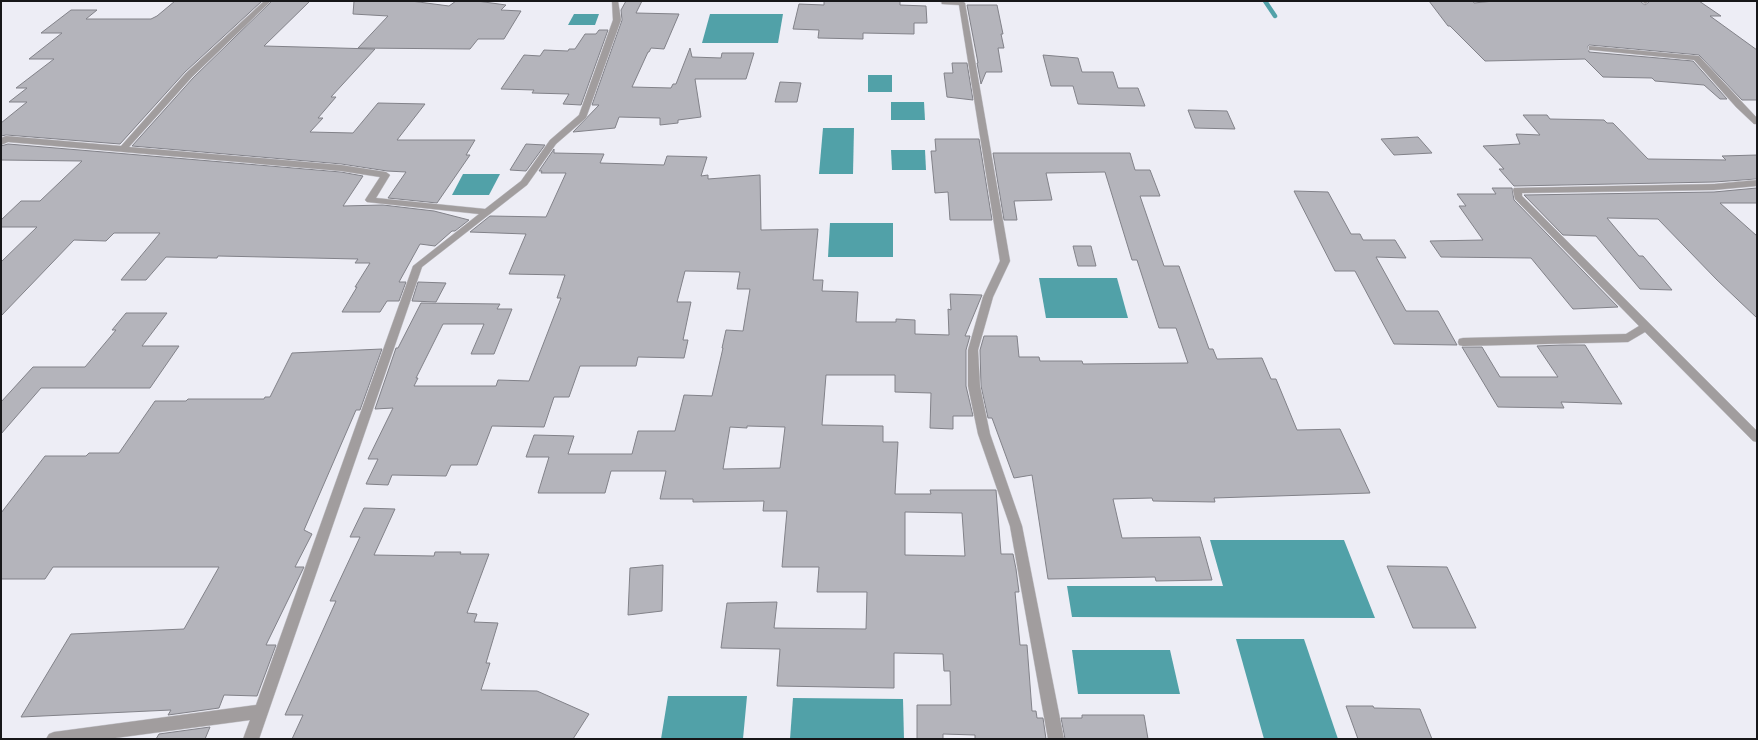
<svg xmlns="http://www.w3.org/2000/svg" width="1758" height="740" font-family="'DM Sans',sans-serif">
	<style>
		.water { fill: #51a1a8 }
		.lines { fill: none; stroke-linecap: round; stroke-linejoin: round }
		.stream { stroke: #51a1a8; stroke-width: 4.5 }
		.building { fill: #b4b4bb; stroke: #828289; fill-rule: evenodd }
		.minor-casing { stroke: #cbcbd2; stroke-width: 1 }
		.minor { fill: #a19d9e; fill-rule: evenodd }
	</style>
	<rect width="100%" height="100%" fill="#ededf5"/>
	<!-- water -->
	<g class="water">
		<polygon points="574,14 599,14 595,25 568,25"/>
		<polygon points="710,14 783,14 778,43 702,43"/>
		<rect x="868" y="75" width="24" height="17"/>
		<polygon points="891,102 924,102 925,120 891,120"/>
		<polygon points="823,128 854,128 853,174 819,174"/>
		<polygon points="891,150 925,150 926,170 892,170"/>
		<polygon points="463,174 500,174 489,195 452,195"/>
		<polygon points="830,223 893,223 893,257 828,257"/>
		<polygon points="1039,278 1117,278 1128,318 1046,318"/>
		<polygon points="1210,540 1344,540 1375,618 1072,617 1067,586 1223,586"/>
		<polygon points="1236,639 1304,639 1338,739 1264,739"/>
		<polygon points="1072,650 1170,650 1180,694 1078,694"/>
		<polygon points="668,696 747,696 743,739 661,739"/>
		<polygon points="793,698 903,699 904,739 790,739"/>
	</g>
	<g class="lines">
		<!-- stream -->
		<polyline class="stream" points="1265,1 1275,16"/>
	</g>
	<!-- building -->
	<g class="building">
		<polygon points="175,1 262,1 185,72 120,144 6,135 1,136 1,123 27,102 9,102 27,88 16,88 54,59 29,59 62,33 41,33 71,10 97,10 86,19 151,19 157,16"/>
		<polygon points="272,1 310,1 264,46 375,49 331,97 336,97 318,118 323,118 310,132 353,133 378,103 425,104 397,140 475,140 466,155 470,155 437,203 388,198 406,172 387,171 341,164 132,146 193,78"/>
		<polygon points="354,1 411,1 449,6 456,1 477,1 506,5 501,10 521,11 504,39 478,39 470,49 358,48 388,16 353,14"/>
		<polygon points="626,1 642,1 636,13 679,14 664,49 651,48 649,52 648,52 632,87 671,88 673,84 676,84 690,48 692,57 721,58 722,53 754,53 746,79 695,79 701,117 678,120 678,123 660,125 660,118 619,117 615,128 573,132 599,105 592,105 622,20 621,10"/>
		<polygon points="824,1 900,1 900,5 926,6 927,23 914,23 914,34 863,33 863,39 818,38 819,30 793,29 799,4 824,5"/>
		<polygon points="1429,1 1473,1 1474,3 1494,1 1640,1 1645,5 1650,1 1699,1 1721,16 1710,16 1757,50 1757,100 1742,100 1699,55 1589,45 1588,46 1589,52 1693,61 1727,99 1720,99 1704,85 1655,81 1652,78 1603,77 1585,59 1485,61 1450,26 1448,26"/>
		<polygon points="967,5 997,5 1003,34 1001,34 1004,48 998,48 1002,72 986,72 981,84 977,63 978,63"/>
		<polygon points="599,30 608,30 581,105 563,104 569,94 532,93 534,90 501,89 524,55 540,56 544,50 568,51 569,49 575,49 585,34 596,34"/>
		<polygon points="1043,55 1078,58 1082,72 1113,72 1118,88 1138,88 1145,106 1078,104 1073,86 1051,86"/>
		<polygon points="952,63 967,63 973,100 947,97 944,73 953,73"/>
		<polygon points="780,82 801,83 797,102 775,102"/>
		<polygon points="1188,110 1227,111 1235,129 1195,128"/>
		<polygon points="1523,115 1547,115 1550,119 1604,120 1607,123 1613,123 1648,159 1726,160 1722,156 1757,155 1757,179 1714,182 1514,186 1499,169 1504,169 1483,146 1520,144 1516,134 1540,135"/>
		<polygon points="1418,137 1432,153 1394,155 1381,139"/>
		<polygon points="935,139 979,139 992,220 950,220 948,192 935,193 931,151 936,151"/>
		<polygon points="8,144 341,172 363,176 343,206 383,205 434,211 469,220 455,231 452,231 435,246 420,244 399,282 406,282 399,301 387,301 380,312 342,312 357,287 355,287 370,263 355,263 358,259 218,256 217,258 166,257 146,280 121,280 160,233 114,233 106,241 74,240 1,316 1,262 37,227 1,227 1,220 21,201 40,201 82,161 1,160 1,146"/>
		<polygon points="526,144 545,145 526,171 510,170"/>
		<path d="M554 149V153L604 154 600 163 664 165 667 156 707 157 701 176 708 175V179L760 175 761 230 818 229 813 280H823L822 291 858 292 856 322H896V319L915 320V334L949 335 948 309 951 310 950 294 982 295 965 336H970L966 350V386L973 416H953V429L930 428 931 393 895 392V375H826L822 425 883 426V442H898L895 494H931L930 490H996L1001 554H1013L1016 569 1019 592H1015L1020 645H1027L1032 711H1036L1037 718H1043L1046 739H975V735L943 734V739H917V705H951L950 671H944L943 654 894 653V688L777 686 780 649 721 648 727 603 777 602 774 628 866 629 867 592H817L819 567H782L787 511H763L764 501 693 502V499H660L666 471H611L605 493H538L549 457H526L534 435 574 436 568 454H632L638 431H675L684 395 712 396 723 348H722L726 330 743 331 750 289H737L740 272 685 271 677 302H691L683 340H688L684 358 638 357 636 366H580L569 397H554L544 427 492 426 477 465H451L446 476 392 475 388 485 366 484 378 459H368L393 408 375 409 396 348H398L421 303 500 304 497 309H512L494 354H471L484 324H443L416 378H418L414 386H496L498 380 529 381 561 298H557L565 275 509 274 526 234 470 232 490 216 546 217 566 173H541L542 171H539ZM747 426 785 427 780 468 723 469 730 427 747 428ZM905 512 962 513 965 556 905 555Z"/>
		<polygon points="993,153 1130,153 1135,170 1150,170 1160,196 1140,196 1164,266 1179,266 1209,349 1213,349 1217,359 1262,358 1271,379 1276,379 1297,430 1340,429 1370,493 1214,498 1215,502 1153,501 1152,498 1113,499 1122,538 1200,537 1212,580 1156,581 1155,577 1048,579 1032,475 1014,478 992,418 988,418 981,386 980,350 984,336 1017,336 1019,357 1039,357 1040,361 1082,361 1083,364 1188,363 1176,328 1159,328 1137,260 1132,260 1105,172 1046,173 1052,200 1014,201 1017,220 1004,220"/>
		<polygon points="1492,188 1512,188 1514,200 1618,307 1573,309 1531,258 1441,257 1430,241 1483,240 1459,206 1466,206 1457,194 1496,194"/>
		<polygon points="1757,188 1757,203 1720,203 1757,236 1757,318 1717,280 1658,219 1607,218 1639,256 1643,256 1672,290 1640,289 1596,236 1563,235 1524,195 1714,192"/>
		<polygon points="1294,191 1328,192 1351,234 1360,234 1363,240 1395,240 1406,258 1376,257 1406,311 1438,311 1457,345 1394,344 1355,271 1335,271"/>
		<polygon points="1073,246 1091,246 1096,266 1078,266"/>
		<polygon points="418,282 446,283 436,302 412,301"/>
		<polygon points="126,313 167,313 142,346 179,346 150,388 41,388 1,434 1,402 33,367 85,367 116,330 112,330"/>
		<polygon points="1561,345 1585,345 1622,404 1561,402 1564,408 1498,407 1462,347 1482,347 1500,377 1558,377 1537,346"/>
		<polygon points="382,349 360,410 356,410 304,530 312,534 295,567 304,567 266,645 276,645 257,696 224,695 219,708 168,715 171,710 21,717 71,634 184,629 219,567 53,567 45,579 1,579 1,513 45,456 86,456 89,453 119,453 155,401 186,401 188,399 264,399 265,397 270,397 292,353"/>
		<polygon points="364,508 395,509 374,555 434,556 435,552 461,552 460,554 489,554 467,613 477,614 474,622 498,623 486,663 490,663 481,690 537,691 589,714 573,739 292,739 303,715 285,715 336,601 330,601 360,537 350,537"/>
		<polygon points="663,565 662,611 628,615 630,568"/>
		<polygon points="1387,566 1447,567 1476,628 1413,628"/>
		<polygon points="1346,706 1373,706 1374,708 1420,709 1432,739 1358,739"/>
		<polygon points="1082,715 1144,715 1148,739 1065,739 1061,718 1082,718"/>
		<polygon points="210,727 205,739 156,739 159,734"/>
	</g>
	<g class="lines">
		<defs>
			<g id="minor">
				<polygon points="264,1 271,1 192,77 129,147 341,165 386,172 390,175 376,198 485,209 521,181 550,140 579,115 613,20 612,1 618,1 621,20 586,118 556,144 527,185 422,267 259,739 243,739 250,720 108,739 46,739 49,734 54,732 256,705 413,266 479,214 367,202 365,200 380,177 341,171 8,142 1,145 1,138 6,136 121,146 186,73"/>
				<polygon points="941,1 962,1 965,3 1010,261 993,297 978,350 980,386 990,434 1022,526 1064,739 1048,739 1010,526 978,434 968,386 968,350 983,297 1000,261 959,5 942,4"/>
				<polygon points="1642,1 1648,1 1648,2 1645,4"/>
				<polygon points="1589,46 1699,56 1757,118 1757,124 1754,124 1736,107 1694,60 1592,50 1589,50"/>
				<polygon points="1757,180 1757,186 1714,190 1522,193 1522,196 1757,431 1757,442 1753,441 1645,332 1628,342 1463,346 1459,345 1458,342 1459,339 1463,338 1626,334 1639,326 1515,199 1513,190 1514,188 1714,184"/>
			</g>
		</defs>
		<!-- minor casing -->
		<use href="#minor" class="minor-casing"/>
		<!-- minor -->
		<use href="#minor" class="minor"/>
	</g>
	<!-- border -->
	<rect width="1758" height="740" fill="none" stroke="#171719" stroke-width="4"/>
</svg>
